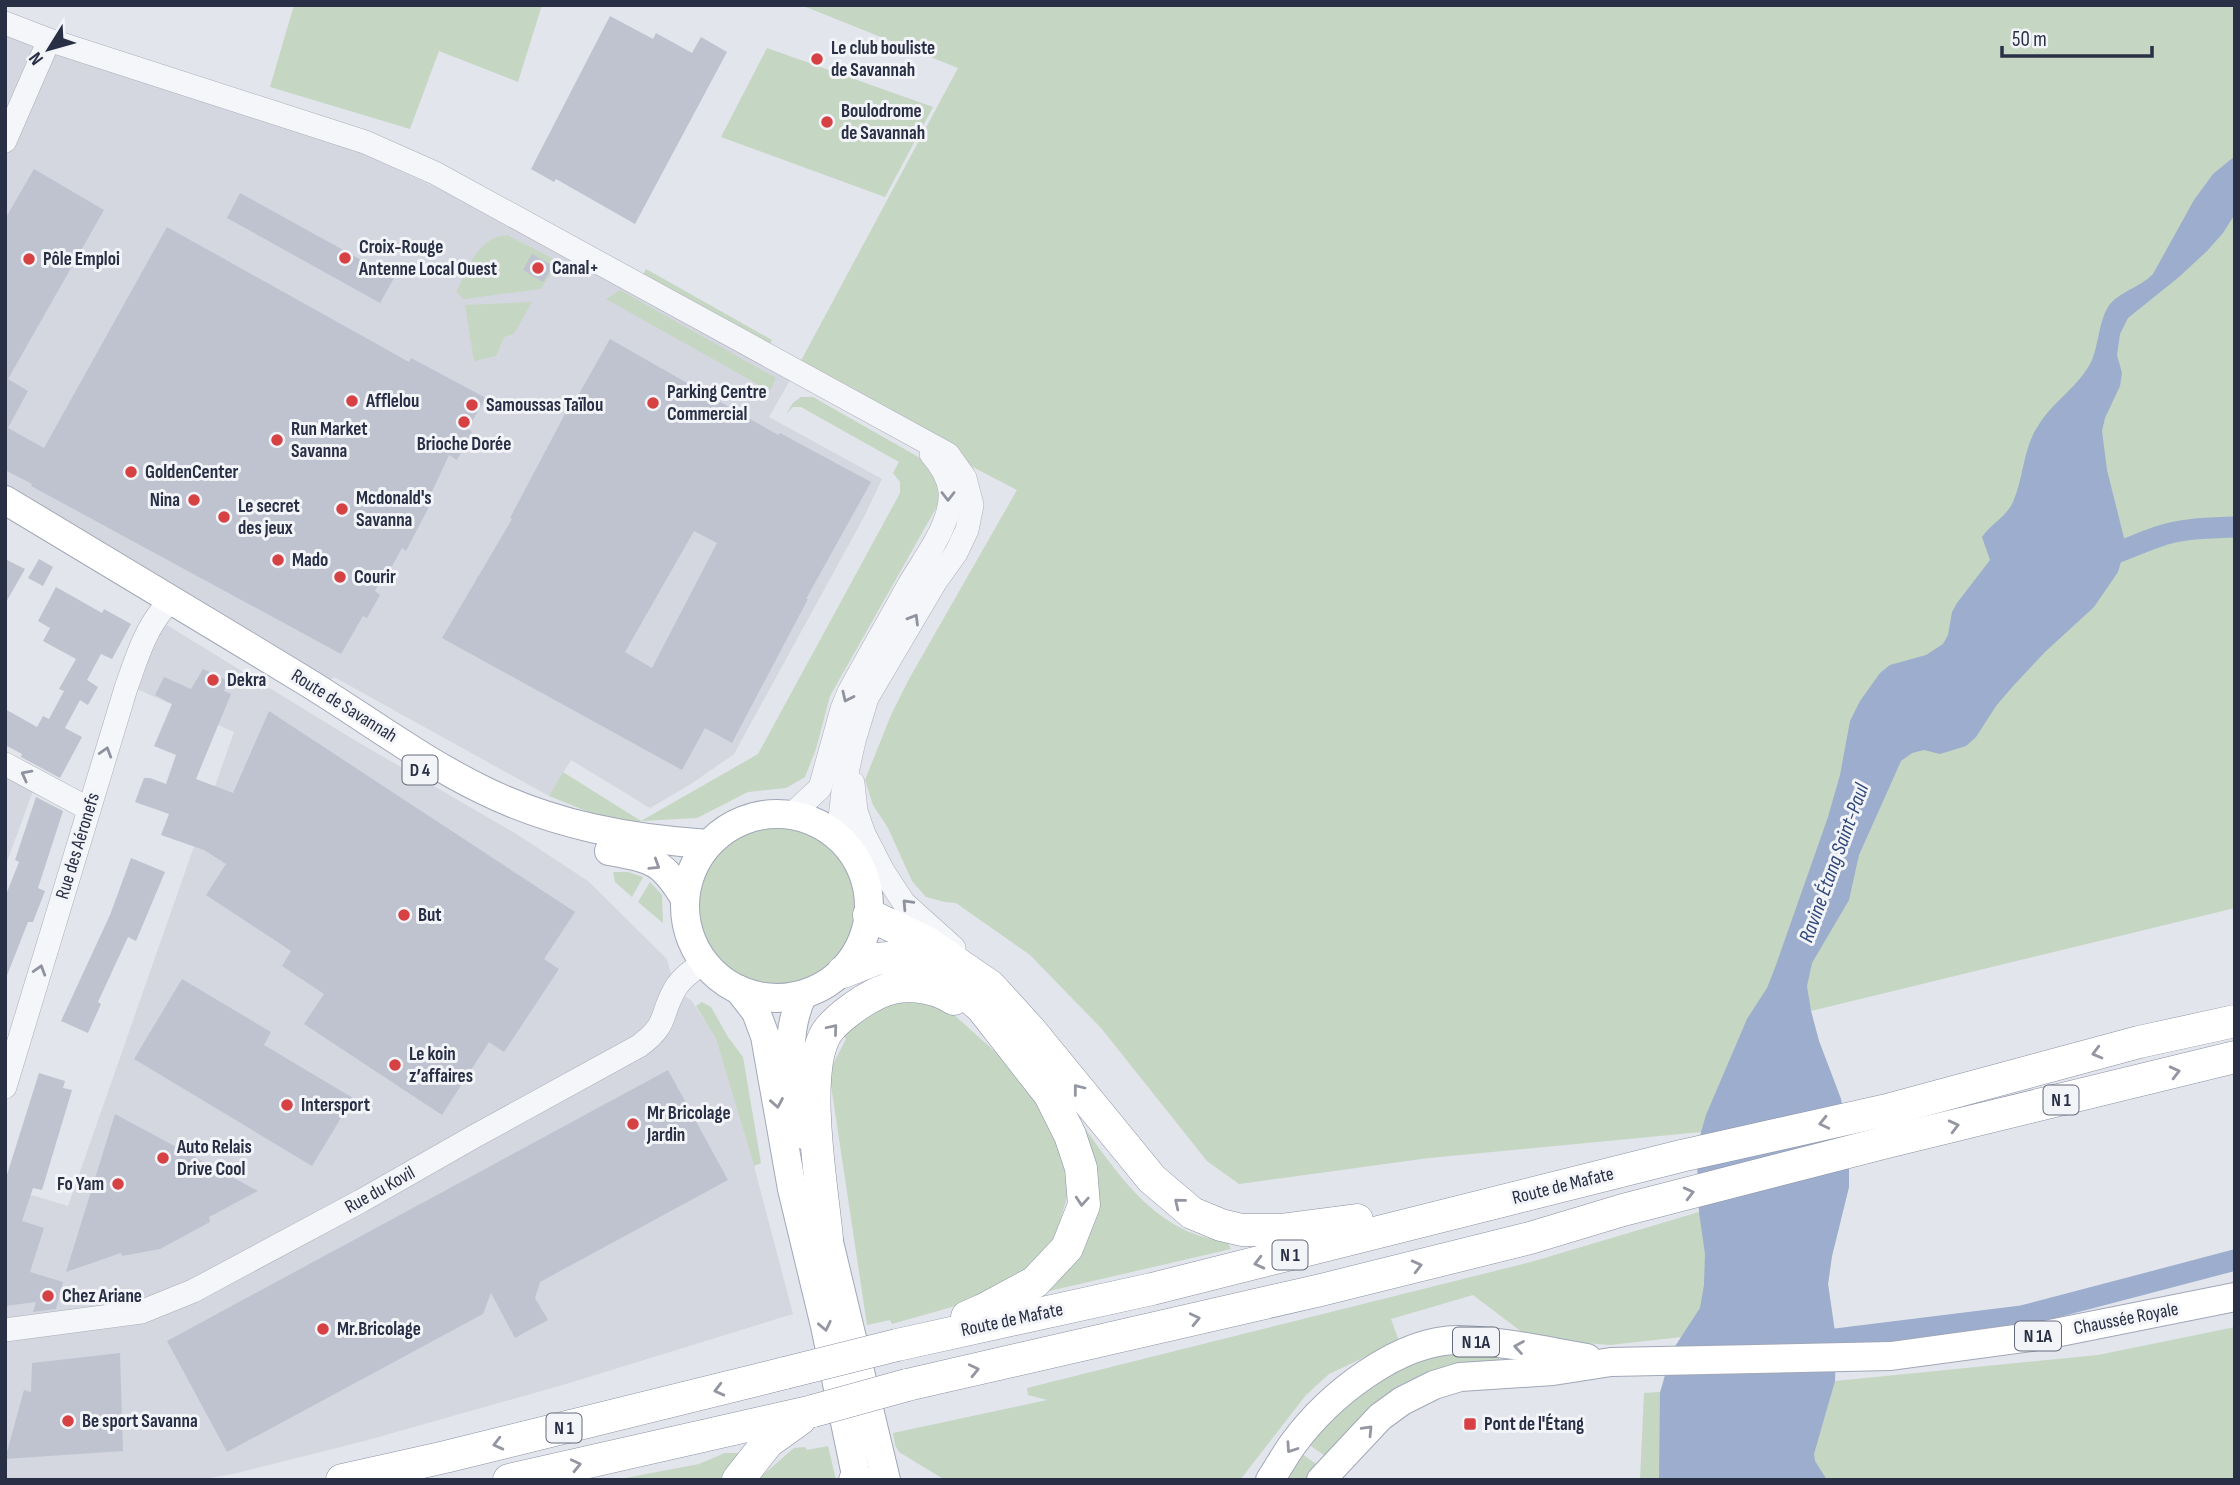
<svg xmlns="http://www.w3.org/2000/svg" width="2240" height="1485" font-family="'Sofia Sans Condensed',sans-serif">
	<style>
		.built { fill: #d4d7e0 }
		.green { fill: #c5d6c3 }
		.water { fill: #9cadcd }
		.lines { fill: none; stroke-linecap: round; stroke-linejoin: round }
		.canal { stroke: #9cadcd; stroke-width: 21 }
		.building { fill: #bfc3cf; fill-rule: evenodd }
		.minor-casing { stroke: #aaaeb9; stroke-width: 24 }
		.major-casing { stroke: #a1a7b8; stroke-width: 30 }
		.highway-casing { stroke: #8990a3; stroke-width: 33 }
		.minor { stroke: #f5f6f9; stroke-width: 23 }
		.major { stroke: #fff; stroke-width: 28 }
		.highway { stroke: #fff; stroke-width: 32 }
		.highway-bridge-casing { stroke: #8990a3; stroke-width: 33; stroke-linecap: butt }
		.highway-bridge { stroke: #fff; stroke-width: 32 }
		.oneway { stroke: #8f929f }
		.oneway2 { stroke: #9497a2 }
		.poi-dot { fill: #d64144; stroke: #f2f4f8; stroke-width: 2.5 }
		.labels { text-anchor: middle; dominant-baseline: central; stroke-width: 6; stroke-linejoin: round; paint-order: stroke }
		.shield { fill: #f2f4f8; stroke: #656a7b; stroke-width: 2 }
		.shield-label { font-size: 18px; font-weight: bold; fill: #292f45 }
		.poi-label { font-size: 19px; font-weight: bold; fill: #292f45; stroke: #f2f4f8; text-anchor: start }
		.street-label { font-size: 19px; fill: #292f45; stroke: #f2f4f8 }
		.water-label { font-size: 21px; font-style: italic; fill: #30487b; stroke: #f2f4f8 }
	</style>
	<rect width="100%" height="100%" fill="#e2e5eb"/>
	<!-- built -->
	<g class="built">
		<polygon points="5,31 295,123 448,193 796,370 769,417 882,479 864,517 734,754 691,784 650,808 571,760 549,796 334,677 324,685 5,491 5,434 20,405 5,396"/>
		<polygon points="157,619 356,741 518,835 588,881 667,959 675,989 692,1001 716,1039 754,1166 793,1314 566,1384 368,1440 233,1474 198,1480 5,1480 5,1187 68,1206 234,732 130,686"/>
		<polygon points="5,767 36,783 5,867"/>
	</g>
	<!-- green -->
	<g class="green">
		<polygon points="294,5 542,5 518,82 439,51 410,129 270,87"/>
		<polygon points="801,5 2235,5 2235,908 1811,1011 1819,1041 1841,1099 1849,1146 1849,1187 1832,1256 1828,1284 1836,1339 1835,1381 2098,1355 2235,1327 2235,1480 1640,1480 1644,1393 1660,1392 1672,1351 1682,1337 1610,1345 1531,1339 1473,1295 1391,1319 1399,1341 1329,1374 1306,1395 1240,1480 945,1480 899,1452 895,1445 893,1433 1047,1400 1028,1395 1027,1388 1531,1262 1699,1212 1697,1158 1701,1132 1429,1158 1239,1184 1207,1161 1101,1028 1030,955 956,903 945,902 926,897 912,881 888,828 873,805 865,780 891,715 909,679 1017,490 917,438 796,370 958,68"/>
		<polygon points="767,48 933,107 885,197 721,137"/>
		<path d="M507 235 558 261 541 289 464 299 456 292C469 268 476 238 507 235Z"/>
		<polygon points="646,269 772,340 768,348 642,277"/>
		<polygon points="620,290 776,378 770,391 606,299"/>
		<polygon points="532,302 514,334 504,337 496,356 474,361 465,305"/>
		<polygon points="801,397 813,397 929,463 944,494 830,696 816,749 805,777 786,788 748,792 697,818 641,821 637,824 589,812 549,796 563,772 641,821 758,754 900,493 900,482 893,473 899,462 801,407 793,407 786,414 793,403"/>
		<circle cx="776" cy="907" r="82"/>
		<polygon points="613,872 628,872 643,877 632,897 615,882"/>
		<polygon points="650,882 662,895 663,923 638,902"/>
		<polygon points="913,997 952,1013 1002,1058 1043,1112 1064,1152 1067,1197 1056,1236 1034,1267 1001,1293 892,1324 890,1320 867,1325 829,1072 846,1039 840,1032 859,1012"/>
		<polygon points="702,1002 711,1007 728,1037 743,1057 761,1163 754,1166 716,1039 696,1006"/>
		<path d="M1072 1110C1112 1165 1152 1235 1227 1241L1231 1249 1045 1292 1070 1259Z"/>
		<polygon points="1425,1352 1500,1354 1498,1368 1461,1369 1328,1458 1308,1444 1362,1386"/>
		<polygon points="828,1446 836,1480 757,1480 794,1448 805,1447 807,1450"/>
		<polygon points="725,1453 745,1453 724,1480 615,1480 699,1464"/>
		<polygon points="1302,1454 1319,1466 1305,1480 1286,1480"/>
	</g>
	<!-- water -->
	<path class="water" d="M2235 156V214L2223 233 2207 251 2179 277 2128 318 2120 334 2117 355 2122 373 2120 386 2105 418 2102 431 2107 470 2124 538V551L2118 572 2094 607 2045 652 2014 685 1996 706 1976 737 1966 746 1940 754 1924 750 1912 753 1901 761 1859 855 1849 900 1812 963 1807 986 1811 1011 1819 1041 1841 1099 1849 1146V1187L1832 1256 1828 1284 1836 1339 1835 1381 1814 1454 1815 1461 1827 1480H1659L1660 1393 1672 1351 1700 1308 1704 1285 1705 1254 1699 1212 1697 1158 1701 1132 1706 1115 1747 1019 1767 988 1776 965 1828 817 1840 775 1850 721 1860 701 1880 673 1890 665 1926 655 1943 644 1948 635 1952 612 1957 603 1990 560 1982 537C1991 524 2007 516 2013 502 2024 477 2023 448 2038 426 2053 401 2080 386 2092 360 2099 343 2099 319 2110 304 2121 291 2141 287 2153 274L2194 200 2213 174Z"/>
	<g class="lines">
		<!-- canal -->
		<g class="canal">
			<path d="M2098 559C2119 553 2137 544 2157 537 2182 528 2209 528 2235 527"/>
			<polyline points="1836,1339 2022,1316 2235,1260"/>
		</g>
	</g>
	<!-- building -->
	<g class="building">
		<polygon points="610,16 653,39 656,33 692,53 701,37 727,52 635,224 556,179 554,182 531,169"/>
		<polygon points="34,169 104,210 8,379 28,391 8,428 44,448 167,227 409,362 411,358 486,398 468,428 472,432 457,460 449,455 429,498 433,499 406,551 402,548 392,566 387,567 375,591 380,595 367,618 363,616 341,654 31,486 32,484 5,470 5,219"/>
		<polygon points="240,193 394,278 380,303 227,218"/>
		<polygon points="532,254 553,266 543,282 523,270"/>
		<path d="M610 339 778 435 780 433 871 482 806 599H808L732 743 705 728 682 770 442 638 512 519 510 518 565 414 567 415ZM694 531 717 543 652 668 625 652Z"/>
		<polygon points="5,559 25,569 5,604"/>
		<polygon points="39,559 53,567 43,586 28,578"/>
		<polygon points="56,587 102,613 104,609 131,624 112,659 101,654 87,680 98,687 88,705 80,700 65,728 82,737 60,778 21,757 22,754 5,745 5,709 37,727 43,716 49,719 64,691 59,689 76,659 43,641 50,628 38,621"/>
		<polygon points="203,669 228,681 224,691 231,694 196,779 233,793 269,711 575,912 544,959 559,969 504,1052 489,1042 442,1115 304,1024 324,994 282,966 291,951 206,895 226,864 204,850 161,835 169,814 135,802 144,778 150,778 166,784 176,755 154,746 172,704 155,695 164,677 191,689"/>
		<polygon points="36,797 63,811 38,888 45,891 33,922 28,922 6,978 5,897 19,862 15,860"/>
		<polygon points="131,858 165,872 136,941 128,937 98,1002 101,1004 88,1033 61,1021 110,915"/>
		<polygon points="182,979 271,1032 264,1045 353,1098 312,1166 134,1059"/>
		<polygon points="668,1070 728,1180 540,1282 535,1298 548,1320 533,1328 515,1338 491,1293 483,1314 227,1452 167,1341"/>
		<polygon points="39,1073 65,1081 63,1088 72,1090 42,1190 33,1188 22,1221 44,1228 30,1272 63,1282 56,1309 33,1312 36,1302 5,1306 5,1181"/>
		<polygon points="115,1114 258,1191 209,1217 210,1222 160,1249 122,1256 121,1253 66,1272"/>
		<polygon points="120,1353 123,1451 5,1459 24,1390 31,1392 32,1363"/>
	</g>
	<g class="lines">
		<defs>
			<g id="minor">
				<polyline points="5,23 49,40 365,142 435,173 948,454 965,478 972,505 967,530 956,553 936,581 867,698 854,741 843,791 840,818 844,842"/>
				<polyline points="5,141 49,40"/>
				<polyline points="5,764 89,809"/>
				<polyline points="853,783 856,811 864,834 883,871 904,903 954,948"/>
				<path d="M791 815 820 788 842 709 849 692C868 657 888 623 907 588 922 561 953 524 950 491 948 476 941 465 931 454"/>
				<path d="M5 1087 126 688C136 660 144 632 163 609"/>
				<path d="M5 1330 141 1312 193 1291 361 1201 475 1136 639 1046C669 1024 659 1017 675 989 681 978 694 969 704 962"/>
			</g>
			<g id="major">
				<path d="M5 500C103 559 200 617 297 676 359 713 417 758 483 790 554 825 630 839 708 844"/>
				<circle cx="777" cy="906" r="92"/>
				<path d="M609 851C652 859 662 860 685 899"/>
				<polyline points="739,990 756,1012 765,1036 792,1189 825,1326 857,1480"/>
				<path d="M802 996C780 1046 796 1085 806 1136"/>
				<polyline points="823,1217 886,1480"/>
				<path d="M1270 1480C1278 1468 1285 1455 1293 1444 1328 1396 1399 1339 1460 1340 1503 1341 1545 1351 1587 1358"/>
				<polyline points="1321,1480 1380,1417 1402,1401 1434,1385 1460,1377 1553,1371 1611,1362 1891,1356 2045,1335 2235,1297"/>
			</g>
			<g id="highway">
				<polyline points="869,915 926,942 990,986 1030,1030 1152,1179 1192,1213 1221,1225 1242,1230 1280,1230 1357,1220"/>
				<polyline points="843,972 876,959 901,957 920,963 961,989 982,1008 1050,1095 1070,1135 1081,1168 1084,1205 1067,1248 1035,1282 983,1310 967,1317"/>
				<path d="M827 1239C823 1191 801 1072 827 1032 837 1018 861 1001 878 993 902 982 932 985 954 999"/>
				<polyline points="897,1345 1152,1289 1681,1156 1891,1109 2139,1042 2235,1021"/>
				<polyline points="907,1385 1321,1290 1530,1238 1623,1210 1887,1142 2235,1057"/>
				<polyline points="342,1480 445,1457 785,1373"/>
				<polyline points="509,1480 813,1411"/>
				<polyline points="738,1480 768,1442 800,1419"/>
				<polyline points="855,1480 856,1478"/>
			</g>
		</defs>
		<!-- minor casing -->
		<use href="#minor" class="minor-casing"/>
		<!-- major casing -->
		<use href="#major" class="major-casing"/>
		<!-- highway casing -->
		<use href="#highway" class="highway-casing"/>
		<!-- minor -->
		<use href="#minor" class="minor"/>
		<!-- major -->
		<use href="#major" class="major"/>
		<!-- highway -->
		<use href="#highway" class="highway"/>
		<defs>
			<g id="highway-bridge">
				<polyline points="785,1373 897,1345"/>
				<polyline points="813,1411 907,1385"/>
			</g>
		</defs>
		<!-- highway-bridge casing -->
		<use href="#highway-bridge" class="highway-bridge-casing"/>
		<!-- highway-bridge -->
		<use href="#highway-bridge" class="highway-bridge"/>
	</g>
	<!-- one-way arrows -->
	<defs><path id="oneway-chevron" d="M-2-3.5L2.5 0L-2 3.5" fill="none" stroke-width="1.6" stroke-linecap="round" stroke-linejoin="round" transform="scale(1.75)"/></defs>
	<g class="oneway">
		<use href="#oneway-chevron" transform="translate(948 496) rotate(90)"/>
		<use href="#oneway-chevron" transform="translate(914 619) rotate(-59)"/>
		<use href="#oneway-chevron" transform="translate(847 697) rotate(115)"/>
		<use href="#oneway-chevron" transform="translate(106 752) rotate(-73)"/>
		<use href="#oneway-chevron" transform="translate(26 775) rotate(-152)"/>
		<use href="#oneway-chevron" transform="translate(907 904) rotate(-133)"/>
		<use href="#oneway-chevron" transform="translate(40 970) rotate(-73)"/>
	</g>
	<g class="oneway2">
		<use href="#oneway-chevron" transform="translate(655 865) rotate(32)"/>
		<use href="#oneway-chevron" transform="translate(833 1029) rotate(-50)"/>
		<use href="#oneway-chevron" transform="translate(2097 1053) rotate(165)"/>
		<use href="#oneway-chevron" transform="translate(2175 1072) rotate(-14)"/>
		<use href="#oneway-chevron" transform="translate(1078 1089) rotate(-128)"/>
		<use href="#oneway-chevron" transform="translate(777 1103) rotate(80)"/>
		<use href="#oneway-chevron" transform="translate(1824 1123) rotate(167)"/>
		<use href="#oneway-chevron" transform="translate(1954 1126) rotate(-14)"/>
		<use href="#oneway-chevron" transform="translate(1689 1193) rotate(-14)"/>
		<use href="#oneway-chevron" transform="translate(1082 1201) rotate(94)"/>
		<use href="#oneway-chevron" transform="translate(1179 1203) rotate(-141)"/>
		<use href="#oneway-chevron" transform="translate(1259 1263) rotate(166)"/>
		<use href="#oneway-chevron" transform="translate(1417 1266) rotate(-14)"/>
		<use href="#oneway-chevron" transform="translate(1195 1319) rotate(-13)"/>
		<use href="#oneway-chevron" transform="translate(825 1326) rotate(78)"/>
		<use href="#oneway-chevron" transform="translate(1519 1347) rotate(-171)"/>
		<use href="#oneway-chevron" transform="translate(974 1370) rotate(-13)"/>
		<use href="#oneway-chevron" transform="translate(719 1390) rotate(166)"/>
		<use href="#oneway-chevron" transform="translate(1368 1430) rotate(-46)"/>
		<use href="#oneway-chevron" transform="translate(498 1444) rotate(166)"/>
		<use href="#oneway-chevron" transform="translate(1291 1448) rotate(124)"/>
		<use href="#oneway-chevron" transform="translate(576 1465) rotate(-13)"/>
	</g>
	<!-- markers -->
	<g class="poi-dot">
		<circle cx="817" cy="59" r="7"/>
		<circle cx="827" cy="122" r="7"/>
		<circle cx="345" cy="258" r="7"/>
		<circle cx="29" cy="259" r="7"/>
		<circle cx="538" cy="268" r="7"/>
		<circle cx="352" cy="401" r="7"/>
		<circle cx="653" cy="403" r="7"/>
		<circle cx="472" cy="405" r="7"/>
		<circle cx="464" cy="422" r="7"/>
		<circle cx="277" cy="440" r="7"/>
		<circle cx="131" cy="472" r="7"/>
		<circle cx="194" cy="500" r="7"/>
		<circle cx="342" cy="509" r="7"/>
		<circle cx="224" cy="517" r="7"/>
		<circle cx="278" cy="560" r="7"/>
		<circle cx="340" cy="577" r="7"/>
		<circle cx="213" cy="680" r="7"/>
		<circle cx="404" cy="915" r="7"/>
		<circle cx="395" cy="1065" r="7"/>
		<circle cx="287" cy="1105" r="7"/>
		<circle cx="633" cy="1124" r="7"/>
		<circle cx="163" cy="1158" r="7"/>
		<circle cx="118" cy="1184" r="7"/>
		<circle cx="48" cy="1296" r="7"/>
		<circle cx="323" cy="1329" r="7"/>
		<circle cx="68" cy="1421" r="7"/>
		<rect x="1463" y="1417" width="14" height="14" rx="3.5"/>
	</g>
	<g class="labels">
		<!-- shield labels -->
		<g class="shield">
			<rect x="402.5" y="755.5" width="35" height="29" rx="5"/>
			<rect x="2043.5" y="1085.5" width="35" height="29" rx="5"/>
			<rect x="1272.5" y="1240.5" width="35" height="29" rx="5"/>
			<rect x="2015" y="1321.5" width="46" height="29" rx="5"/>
			<rect x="1453" y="1327.5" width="46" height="29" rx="5"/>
			<rect x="546.5" y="1413.5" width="35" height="29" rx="5"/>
		</g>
		<g class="shield-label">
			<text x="420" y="770">D 4</text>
			<text x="2061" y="1100">N 1</text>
			<text x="1290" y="1255">N 1</text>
			<text x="2038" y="1336">N 1A</text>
			<text x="1476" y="1342">N 1A</text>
			<text x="564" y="1428">N 1</text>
		</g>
		<!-- poi labels -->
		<g class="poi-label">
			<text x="831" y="48">Le club bouliste<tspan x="831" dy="22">de Savannah</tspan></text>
			<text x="841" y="111">Boulodrome<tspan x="841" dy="22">de Savannah</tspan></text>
			<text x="359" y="247">Croix-Rouge<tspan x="359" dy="22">Antenne Local Ouest</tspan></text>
			<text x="43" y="259">Pôle Emploi</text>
			<text x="552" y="268">Canal+</text>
			<text x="667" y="392">Parking Centre<tspan x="667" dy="22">Commercial</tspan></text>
			<text x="366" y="401">Afflelou</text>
			<text x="486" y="405">Samoussas Taïlou</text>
			<text x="291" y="429">Run Market<tspan x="291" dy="22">Savanna</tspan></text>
			<text x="464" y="444" text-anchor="middle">Brioche Dorée</text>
			<text x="145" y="472">GoldenCenter</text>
			<text x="356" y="498">Mcdonald's<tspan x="356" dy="22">Savanna</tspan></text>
			<text x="180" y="500" text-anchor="end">Nina</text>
			<text x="238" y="506">Le secret<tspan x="238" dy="22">des jeux</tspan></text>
			<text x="292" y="560">Mado</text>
			<text x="354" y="577">Courir</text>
			<text x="227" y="680">Dekra</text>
			<text x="418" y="915">But</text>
			<text x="409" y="1054">Le koin<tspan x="409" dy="22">z’affaires</tspan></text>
			<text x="301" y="1105">Intersport</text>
			<text x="647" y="1113">Mr Bricolage<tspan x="647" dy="22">Jardin</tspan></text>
			<text x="177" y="1147">Auto Relais<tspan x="177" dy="22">Drive Cool</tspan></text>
			<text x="104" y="1184" text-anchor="end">Fo Yam</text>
			<text x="62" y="1296">Chez Ariane</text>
			<text x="337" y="1329">Mr.Bricolage</text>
			<text x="82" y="1421">Be sport Savanna</text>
			<text x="1484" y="1424">Pont de l'Étang</text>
		</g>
		<!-- street labels -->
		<g class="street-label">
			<text transform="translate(344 706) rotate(32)">Route de Savannah</text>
			<text transform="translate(78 846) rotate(-73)">Rue des Aéronefs</text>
			<text transform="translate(1563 1186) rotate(-14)">Route de Mafate</text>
			<text transform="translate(380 1190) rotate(-29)">Rue du Kovil</text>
			<text transform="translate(2126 1319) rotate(-11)">Chaussée Royale</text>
			<text transform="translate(1012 1320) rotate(-12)">Route de Mafate</text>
		</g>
		<!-- water labels -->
		<g class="water-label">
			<text transform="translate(1834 863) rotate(-70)">Ravine Étang Saint-Paul</text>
		</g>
	</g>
	<!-- border -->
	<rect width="2240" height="1485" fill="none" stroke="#292f45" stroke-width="14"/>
	<!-- north arrow -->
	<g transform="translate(49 49) rotate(233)" stroke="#f2f4f8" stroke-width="5" paint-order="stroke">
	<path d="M0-5L12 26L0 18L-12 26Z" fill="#292f45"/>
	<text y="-10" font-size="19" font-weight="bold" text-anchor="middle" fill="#292f45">N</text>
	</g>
	<!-- scale -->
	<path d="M2002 46v10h150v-10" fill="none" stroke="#292f45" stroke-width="3.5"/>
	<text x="2012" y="46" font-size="21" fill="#292f45" stroke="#f2f4f8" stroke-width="5" paint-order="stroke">50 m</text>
</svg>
